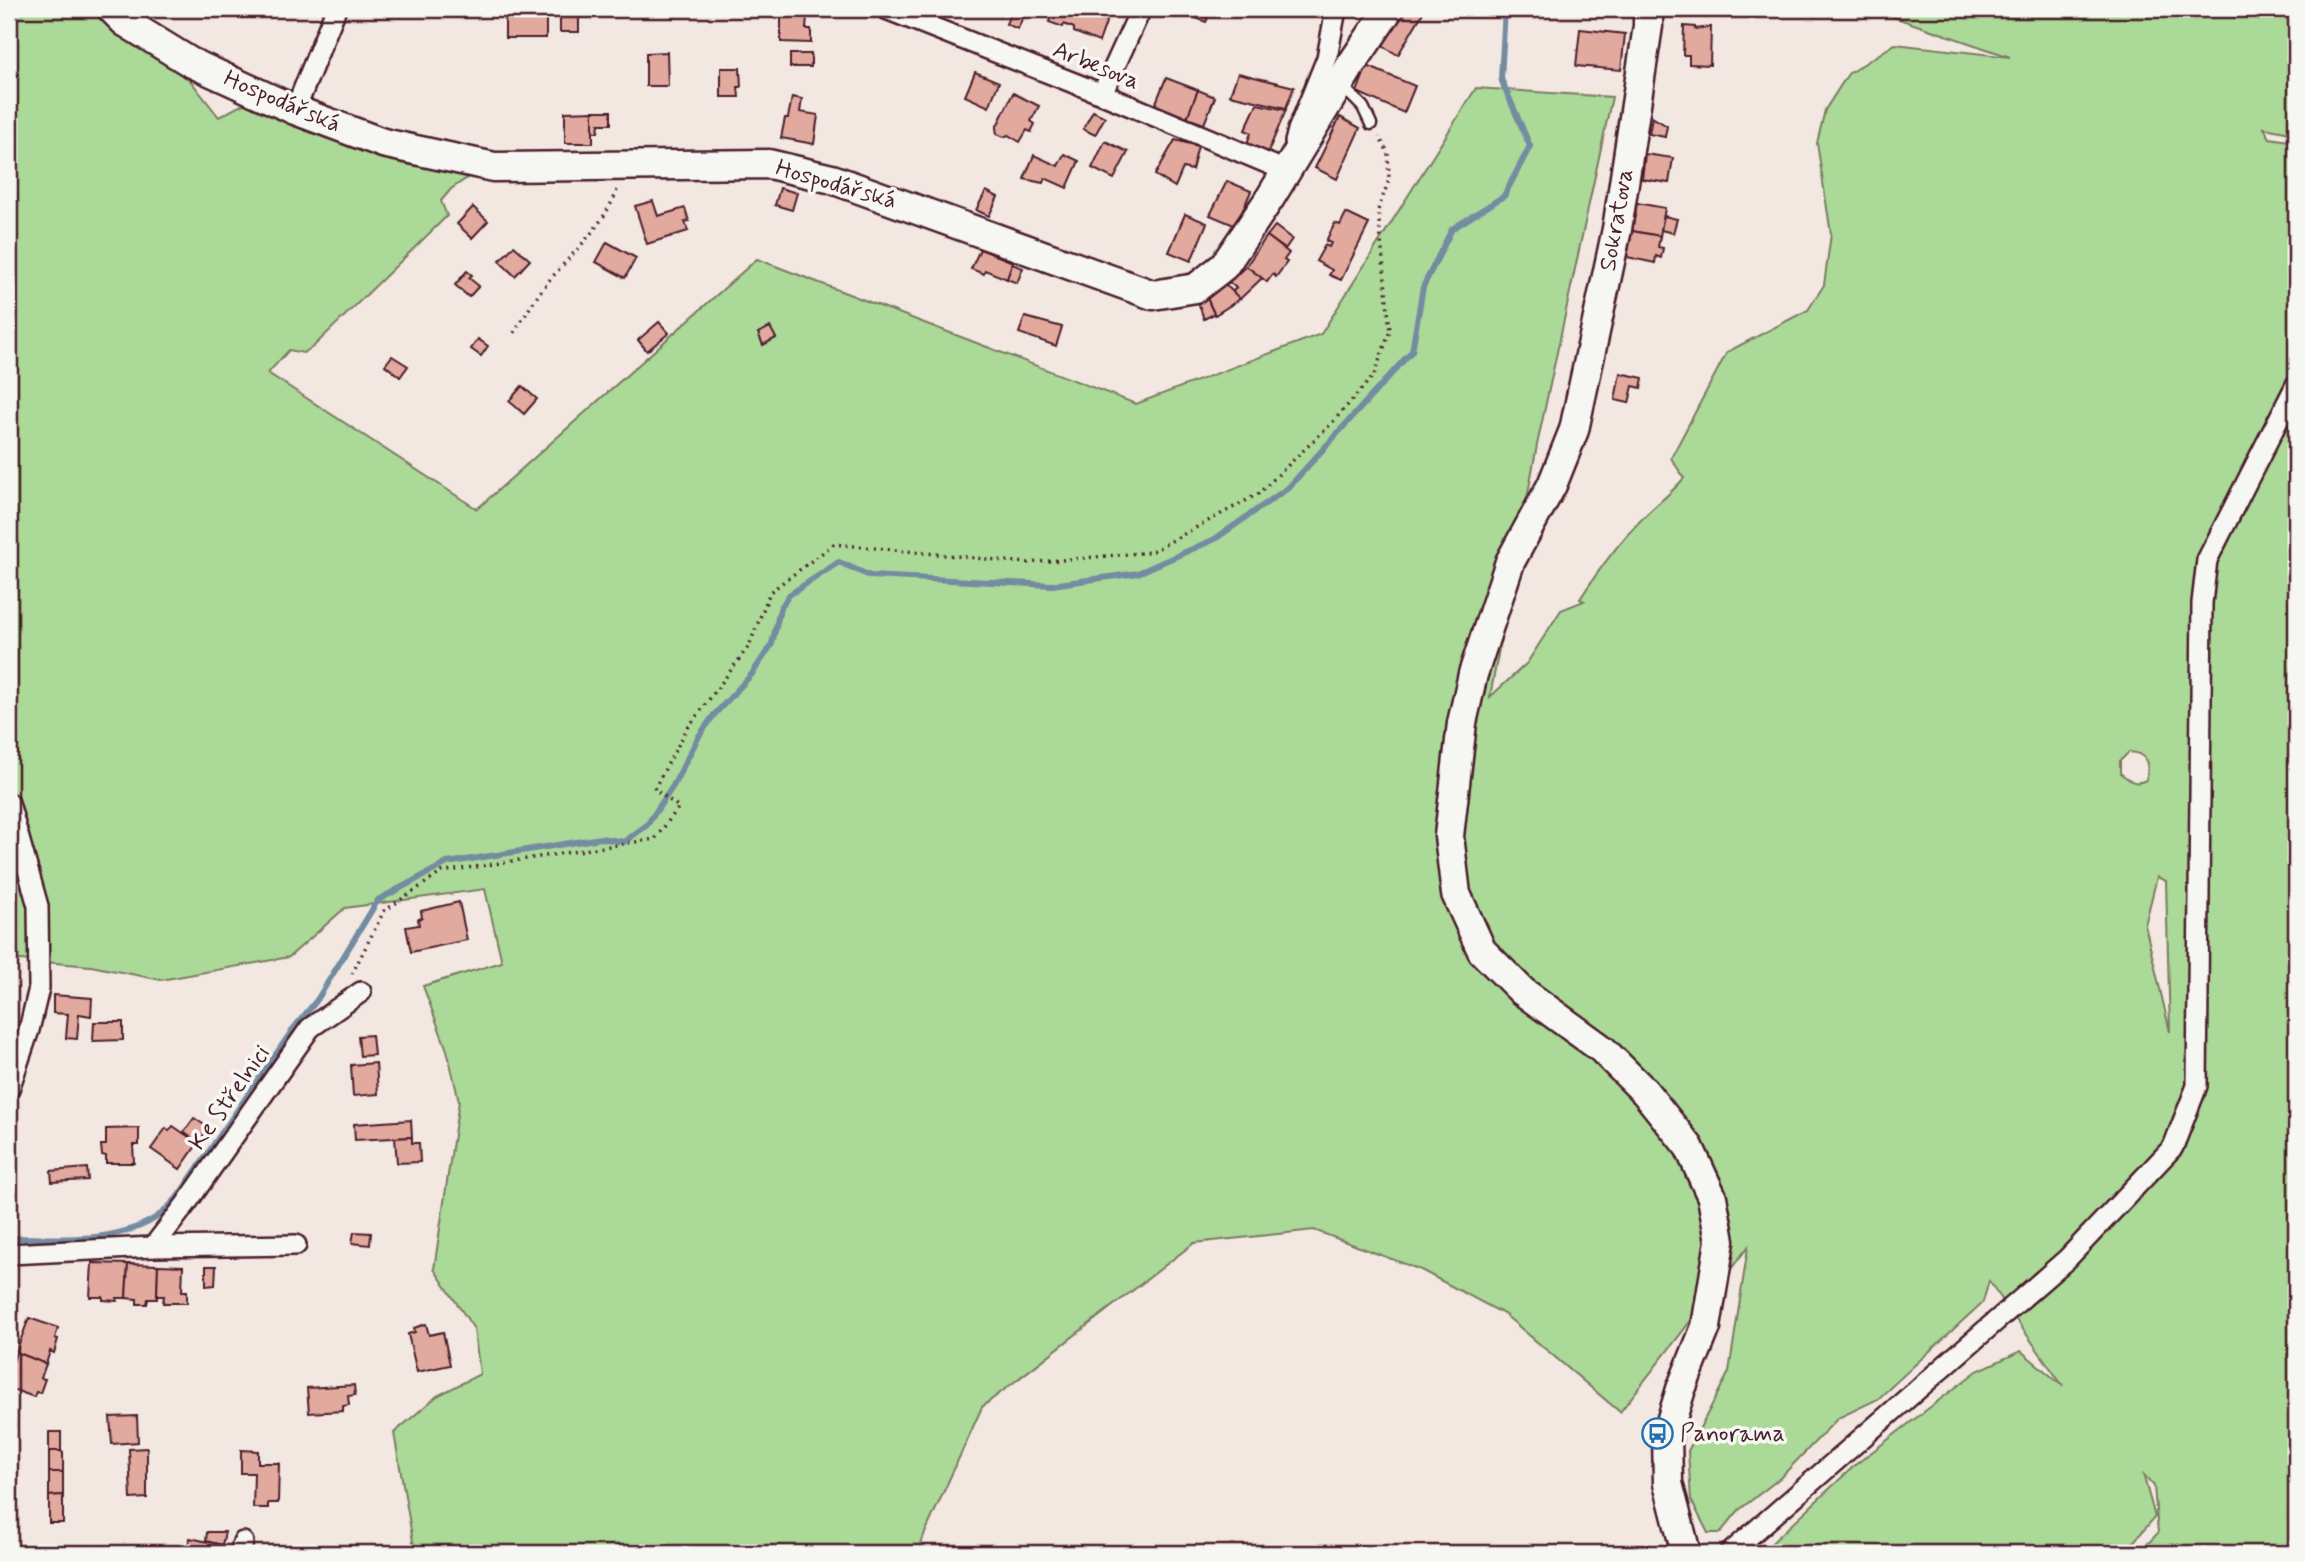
<svg xmlns="http://www.w3.org/2000/svg" width="2305" height="1562" font-family="Mynerve,sans-serif">
	<style>
		.green { fill: #abd998; stroke: #7a7c62; stroke-width: 2; fill-rule: evenodd }
		.lines { fill: none; stroke-linecap: round; stroke-linejoin: round }
		.stream { stroke: #738ca1; stroke-width: 6 }
		.building { fill: #e2a99e; stroke: #4a1f2b; stroke-width: 2 }
		.lane-casing { stroke: #4a1f2b; stroke-width: 15 }
		.street-casing { stroke: #4a1f2b; stroke-width: 24 }
		.secondary-casing { stroke: #4a1f2b; stroke-width: 33 }
		.path { stroke: #4a1f2b; stroke-width: 3.5; stroke-dasharray: 2 5; stroke-linecap: butt }
		.lane { stroke: #f6f6f2; stroke-width: 10 }
		.street { stroke: #f6f6f2; stroke-width: 19 }
		.secondary { stroke: #f6f6f2; stroke-width: 28 }
		.labels { text-anchor: middle; dominant-baseline: central; stroke-width: 7; stroke-linejoin: round; paint-order: stroke }
		.street-label { font-size: 24px; fill: #4a1f2b; stroke: #f6f6f2 }
		.poi-label { font-size: 24px; fill: #4a1f2b; stroke: #f6f6f2; text-anchor: start }
	</style>
	<rect width="100%" height="100%" fill="#f2e7e1"/>
	<filter id="ink" filterUnits="userSpaceOnUse"><feTurbulence type="fractalNoise" baseFrequency=".0143" numOctaves="2"/><feDisplacementMap in="SourceGraphic" scale="14" xChannelSelector="R" yChannelSelector="G"/><feConvolveMatrix kernelMatrix="1 2 1 2 8 2 1 2 1" color-interpolation-filters="sRGB"/></filter>
	<g filter="url(#ink)">
		<!-- green -->
		<path class="green" d="M9 9H134L219 117 245 103 377 156 464 174 467 178 451 189 441 201 447 216 313 347 303 353 289 350 268 373 477 509 757 259 1136 404 1321 334 1476 88 1612 97 1537 445 1490 697 1527 663 1561 610 1584 601 1580 599C1598 571 1617 544 1641 520 1655 505 1670 495 1684 478L1671 458 1727 352 1808 310 1824 285 1831 234 1817 143 1825 110 1848 74 1895 44 2010 57 1870 9H2296V134L2264 128 2270 138 2296 142V1553H2139L2158 1533 2154 1486 2143 1474 2155 1517 2124 1553H1761L1855 1465 1977 1371 2021 1351 2063 1386 1989 1281 1983 1302 1878 1399 1838 1418 1780 1478 1739 1510 1720 1533H1708L1691 1500 1688 1451 1729 1372 1748 1247 1620 1412 1504 1314 1421 1270 1314 1230 1194 1243 982 1407 916 1553H415L394 1433 437 1396 480 1374 474 1329 434 1269 459 1101 447 1050 423 986 502 962 485 889 345 908 289 957 161 980 91 966 9 959ZM2129 752C2147 753 2150 764 2146 780 2134 786 2130 780 2120 773V761ZM2157 877 2166 881 2170 1032 2145 925Z"/>
		<g class="lines">
			<!-- stream -->
			<path class="stream" d="M9 1238C57 1238 120 1245 161 1214 167 1210 172 1203 177 1198L294 1028 317 1000 378 900 447 863 601 838 624 842 647 825 673 786 699 736 714 715 752 674 772 644 780 609 789 595 839 562 870 576 1052 585 1138 573 1215 539 1288 488 1412 351 1423 287 1452 229 1504 196 1530 146 1501 79 1505 9"/>
		</g>
		<!-- building -->
		<g class="building">
			<polygon points="1012,9 1026,9 1018,29 1006,24"/>
			<polygon points="1054,9 1096,9 1109,14 1099,42 1074,32 1074,28 1064,24 1063,27 1049,22"/>
			<polygon points="1173,9 1212,9 1206,22"/>
			<polygon points="1400,9 1425,9 1398,55 1379,44"/>
			<rect x="560" y="14" width="19" height="18"/>
			<polygon points="781,16 807,16 806,29 811,29 811,43 781,42"/>
			<rect x="505" y="19" width="41" height="19"/>
			<polygon points="1684,26 1695,27 1695,29 1711,27 1710,65 1689,64 1689,55 1683,55"/>
			<polygon points="1580,29 1625,34 1621,70 1576,66"/>
			<polygon points="667,52 668,86 646,86 646,53"/>
			<rect x="790" y="54" width="21" height="13"/>
			<polygon points="1367,66 1415,86 1404,113 1357,92"/>
			<polygon points="721,68 740,68 741,87 738,87 739,97 721,97"/>
			<polygon points="975,72 999,82 989,107 965,96"/>
			<polygon points="1238,73 1294,87 1286,108 1230,95"/>
			<polygon points="1166,78 1198,90 1187,118 1155,105"/>
			<polygon points="1198,90 1215,97 1204,124 1187,118"/>
			<polygon points="1013,93 1039,106 1031,121 1035,124 1031,132 1027,130 1020,142 1008,135 1004,137 997,134 996,128"/>
			<polygon points="792,97 802,99 800,112 818,115 814,144 781,138 785,118 788,118"/>
			<polygon points="1257,104 1286,110 1268,152 1247,143 1251,133 1245,130"/>
			<polygon points="593,111 611,111 611,124 599,124 598,132 593,132"/>
			<polygon points="593,111 593,143 565,143 565,112"/>
			<polygon points="1093,111 1105,117 1095,135 1083,129"/>
			<polygon points="1340,117 1360,128 1337,179 1315,168"/>
			<polygon points="1652,117 1667,126 1665,137 1649,134"/>
			<polygon points="1175,140 1198,146 1192,170 1183,168 1175,187 1155,175"/>
			<polygon points="1105,141 1128,152 1114,179 1092,168"/>
			<polygon points="1064,154 1079,161 1067,188 1045,178 1043,183 1024,179 1034,155 1058,166"/>
			<polygon points="1645,154 1673,158 1669,183 1642,179"/>
			<polygon points="1227,181 1251,191 1236,226 1210,215"/>
			<polygon points="780,188 797,193 792,210 775,205"/>
			<polygon points="986,191 998,197 989,216 976,210"/>
			<polygon points="653,201 658,216 685,208 689,221 685,222 688,231 647,244 635,206"/>
			<polygon points="1637,203 1665,208 1660,236 1632,231"/>
			<polygon points="473,207 488,221 472,238 457,224"/>
			<polygon points="1346,213 1369,224 1341,280 1329,275 1332,270 1316,261 1325,245 1329,247 1331,243 1326,241 1335,223 1340,225"/>
			<polygon points="1185,214 1207,223 1191,261 1169,252"/>
			<polygon points="1664,216 1677,219 1673,233 1661,230"/>
			<polygon points="1275,226 1292,239 1285,249 1267,236"/>
			<polygon points="1632,231 1660,236 1658,247 1663,248 1661,258 1656,256 1655,263 1627,257"/>
			<polygon points="1267,236 1289,253 1284,260 1287,262 1276,277 1273,274 1267,282 1246,266"/>
			<polygon points="607,242 636,258 625,278 596,262"/>
			<polygon points="514,246 530,260 515,276 499,261"/>
			<polygon points="980,249 1013,262 1007,279 985,270 984,274 971,269"/>
			<polygon points="1012,264 1023,268 1017,283 1007,279"/>
			<polygon points="1246,266 1262,278 1240,299 1232,292 1236,288 1229,282"/>
			<polygon points="467,271 472,275 469,278 479,286 469,297 455,285"/>
			<polygon points="1227,277 1229,282 1226,285 1240,299 1215,315 1205,295"/>
			<polygon points="1207,298 1214,314 1204,319 1198,302"/>
			<polygon points="1025,317 1062,327 1056,346 1019,333"/>
			<polygon points="659,322 669,333 647,351 638,340"/>
			<polygon points="770,327 776,338 763,345 758,333"/>
			<polygon points="478,339 488,346 481,356 471,349"/>
			<polygon points="392,356 408,366 400,377 385,365"/>
			<polygon points="1620,373 1643,378 1641,388 1633,386 1629,403 1615,400"/>
			<polygon points="522,386 537,399 524,414 509,401"/>
			<polygon points="459,902 467,940 411,952 406,927 419,925 418,919 422,918 421,911"/>
			<polygon points="53,995 92,998 91,1016 79,1014 77,1039 66,1038 68,1014 53,1013"/>
			<polygon points="94,1022 123,1022 123,1040 93,1041"/>
			<polygon points="372,1035 374,1055 360,1056 358,1036"/>
			<polygon points="376,1063 378,1094 353,1096 351,1065"/>
			<polygon points="194,1118 209,1128 198,1143 184,1132"/>
			<polygon points="411,1120 412,1137 355,1140 354,1124"/>
			<polygon points="173,1126 198,1143 180,1169 151,1149 166,1128 169,1131"/>
			<polygon points="139,1128 139,1145 133,1145 134,1163 106,1163 106,1156 102,1155 101,1145 106,1145 106,1129"/>
			<polygon points="412,1137 412,1143 419,1143 420,1162 397,1163 395,1138"/>
			<polygon points="87,1168 88,1180 52,1182 51,1171"/>
			<polygon points="354,1232 371,1233 370,1245 352,1243"/>
			<polygon points="92,1263 128,1264 126,1298 117,1298 117,1301 103,1300 103,1297 90,1297"/>
			<polygon points="128,1264 158,1265 157,1299 148,1299 147,1304 137,1304 137,1299 126,1298"/>
			<polygon points="158,1265 183,1266 182,1291 187,1291 187,1303 163,1303 164,1296 157,1296"/>
			<polygon points="206,1266 216,1266 215,1285 206,1286"/>
			<polygon points="29,1318 58,1328 55,1338 58,1339 54,1353 50,1351 46,1364 16,1352"/>
			<polygon points="426,1324 429,1335 443,1332 450,1365 417,1372 408,1334 415,1332 414,1328"/>
			<polygon points="16,1352 46,1364 41,1378 45,1379 40,1393 36,1392 34,1397 9,1388 9,1374"/>
			<polygon points="354,1385 355,1395 348,1396 349,1405 343,1406 343,1411 309,1413 307,1388"/>
			<polygon points="137,1416 138,1442 112,1444 110,1417"/>
			<rect x="49" y="1432" width="12" height="19"/>
			<polygon points="147,1448 147,1498 131,1499 129,1449"/>
			<polygon points="241,1450 258,1451 258,1463 279,1463 278,1503 268,1503 268,1508 253,1508 254,1473 241,1473"/>
			<polygon points="49,1451 61,1451 63,1453 63,1472 49,1472"/>
			<polygon points="49,1472 63,1472 63,1495 49,1496"/>
			<polygon points="63,1495 63,1523 49,1523 49,1496"/>
			<polygon points="207,1532 225,1532 222,1545 206,1541"/>
			<polygon points="190,1538 222,1545 220,1553 190,1553 191,1548 188,1547"/>
		</g>
		<g class="lines">
			<defs>
				<polyline id="lane" points="1342,86 1363,107 1371,124"/>
				<g id="street">
					<polyline points="886,9 1102,94 1286,171"/>
					<polyline points="1102,94 1141,9"/>
					<polyline points="295,110 336,9"/>
					<polyline points="1295,142 1298,130 1327,58 1336,9"/>
					<polyline points="9,803 38,906 39,988 29,1030 9,1089"/>
					<polyline points="153,1247 186,1204 310,1028 361,992"/>
					<polyline points="9,1254 153,1247 296,1245"/>
					<polyline points="240,1553 243,1542"/>
					<polyline points="1730,1553 2067,1259 2173,1147 2197,1086 2202,603 2207,560 2296,385"/>
				</g>
				<g id="secondary">
					<polyline points="112,9 125,22 190,62 295,110 383,143 494,167 769,164 832,179 1153,295 1196,288 1224,266 1270,198 1351,65 1389,9"/>
					<polyline points="1648,9 1648,26 1617,229 1574,430 1552,485 1510,562 1473,674 1462,723 1449,836 1456,894 1482,951 1522,991 1602,1049 1645,1092 1689,1147 1712,1197 1720,1241 1706,1327 1681,1389 1667,1435 1668,1483 1686,1553"/>
				</g>
			</defs>
			<!-- lane casing -->
			<use href="#lane" class="lane-casing"/>
			<!-- street casing -->
			<use href="#street" class="street-casing"/>
			<!-- secondary casing -->
			<use href="#secondary" class="secondary-casing"/>
			<!-- path -->
			<g class="path">
				<path d="M514 333C525 316 535 298 548 282 572 253 604 226 617 190"/>
				<polyline points="352,974 384,911 442,872 655,839 679,807 654,789 687,729 749,646 770,592 834,544 1027,563 1151,552 1258,494 1332,423 1374,375 1390,331 1378,210 1389,180 1388,152 1379,137"/>
			</g>
			<!-- lane -->
			<use href="#lane" class="lane"/>
			<!-- street -->
			<use href="#street" class="street"/>
			<!-- secondary -->
			<use href="#secondary" class="secondary"/>
		</g>
	</g>
	<!-- icons -->
	<defs>
		<symbol id="bus-ring" viewBox="-11 -11 22 22"><circle r="9.5" fill="#f6f6f2" stroke="#1f6fb2" stroke-width="1.5"/><path d="M-5-6H5V4H4V6H2V4H-2V6H-4V4H-5ZM-3.5-4V0h7V-4ZM-3.5 1.2v1.5H-2V1.2ZM2 1.2v1.5H3.5V1.2Z" fill="#1f6fb2"/></symbol>
	</defs>
	<g fill-rule="evenodd">
		<use href="#bus-ring" x="1640" y="1416" width="35" height="35"/>
	</g>
	<g class="labels">
		<!-- street labels -->
		<g class="street-label">
			<text transform="translate(1096 66) rotate(22)">Arbesova</text>
			<text transform="translate(282 102) rotate(23)">Hospodářská</text>
			<text transform="translate(836 185) rotate(16)">Hospodářská</text>
			<text transform="translate(1617 220) rotate(-80)">Sokratova</text>
			<text transform="translate(230 1098) rotate(-55)">Ke Střelnici</text>
		</g>
		<!-- poi labels -->
		<g class="poi-label">
			<text x="1680" y="1434">Panorama</text>
		</g>
	</g>
	<!-- margin -->
	<rect width="2305" height="1562" fill="none" stroke="#f6f6f2" stroke-width="35"/>
	<rect x="18" y="18" width="2270" height="1527" fill="none" stroke="#4a1f2b" stroke-width="2.5" filter="url(#ink)"/>
</svg>
